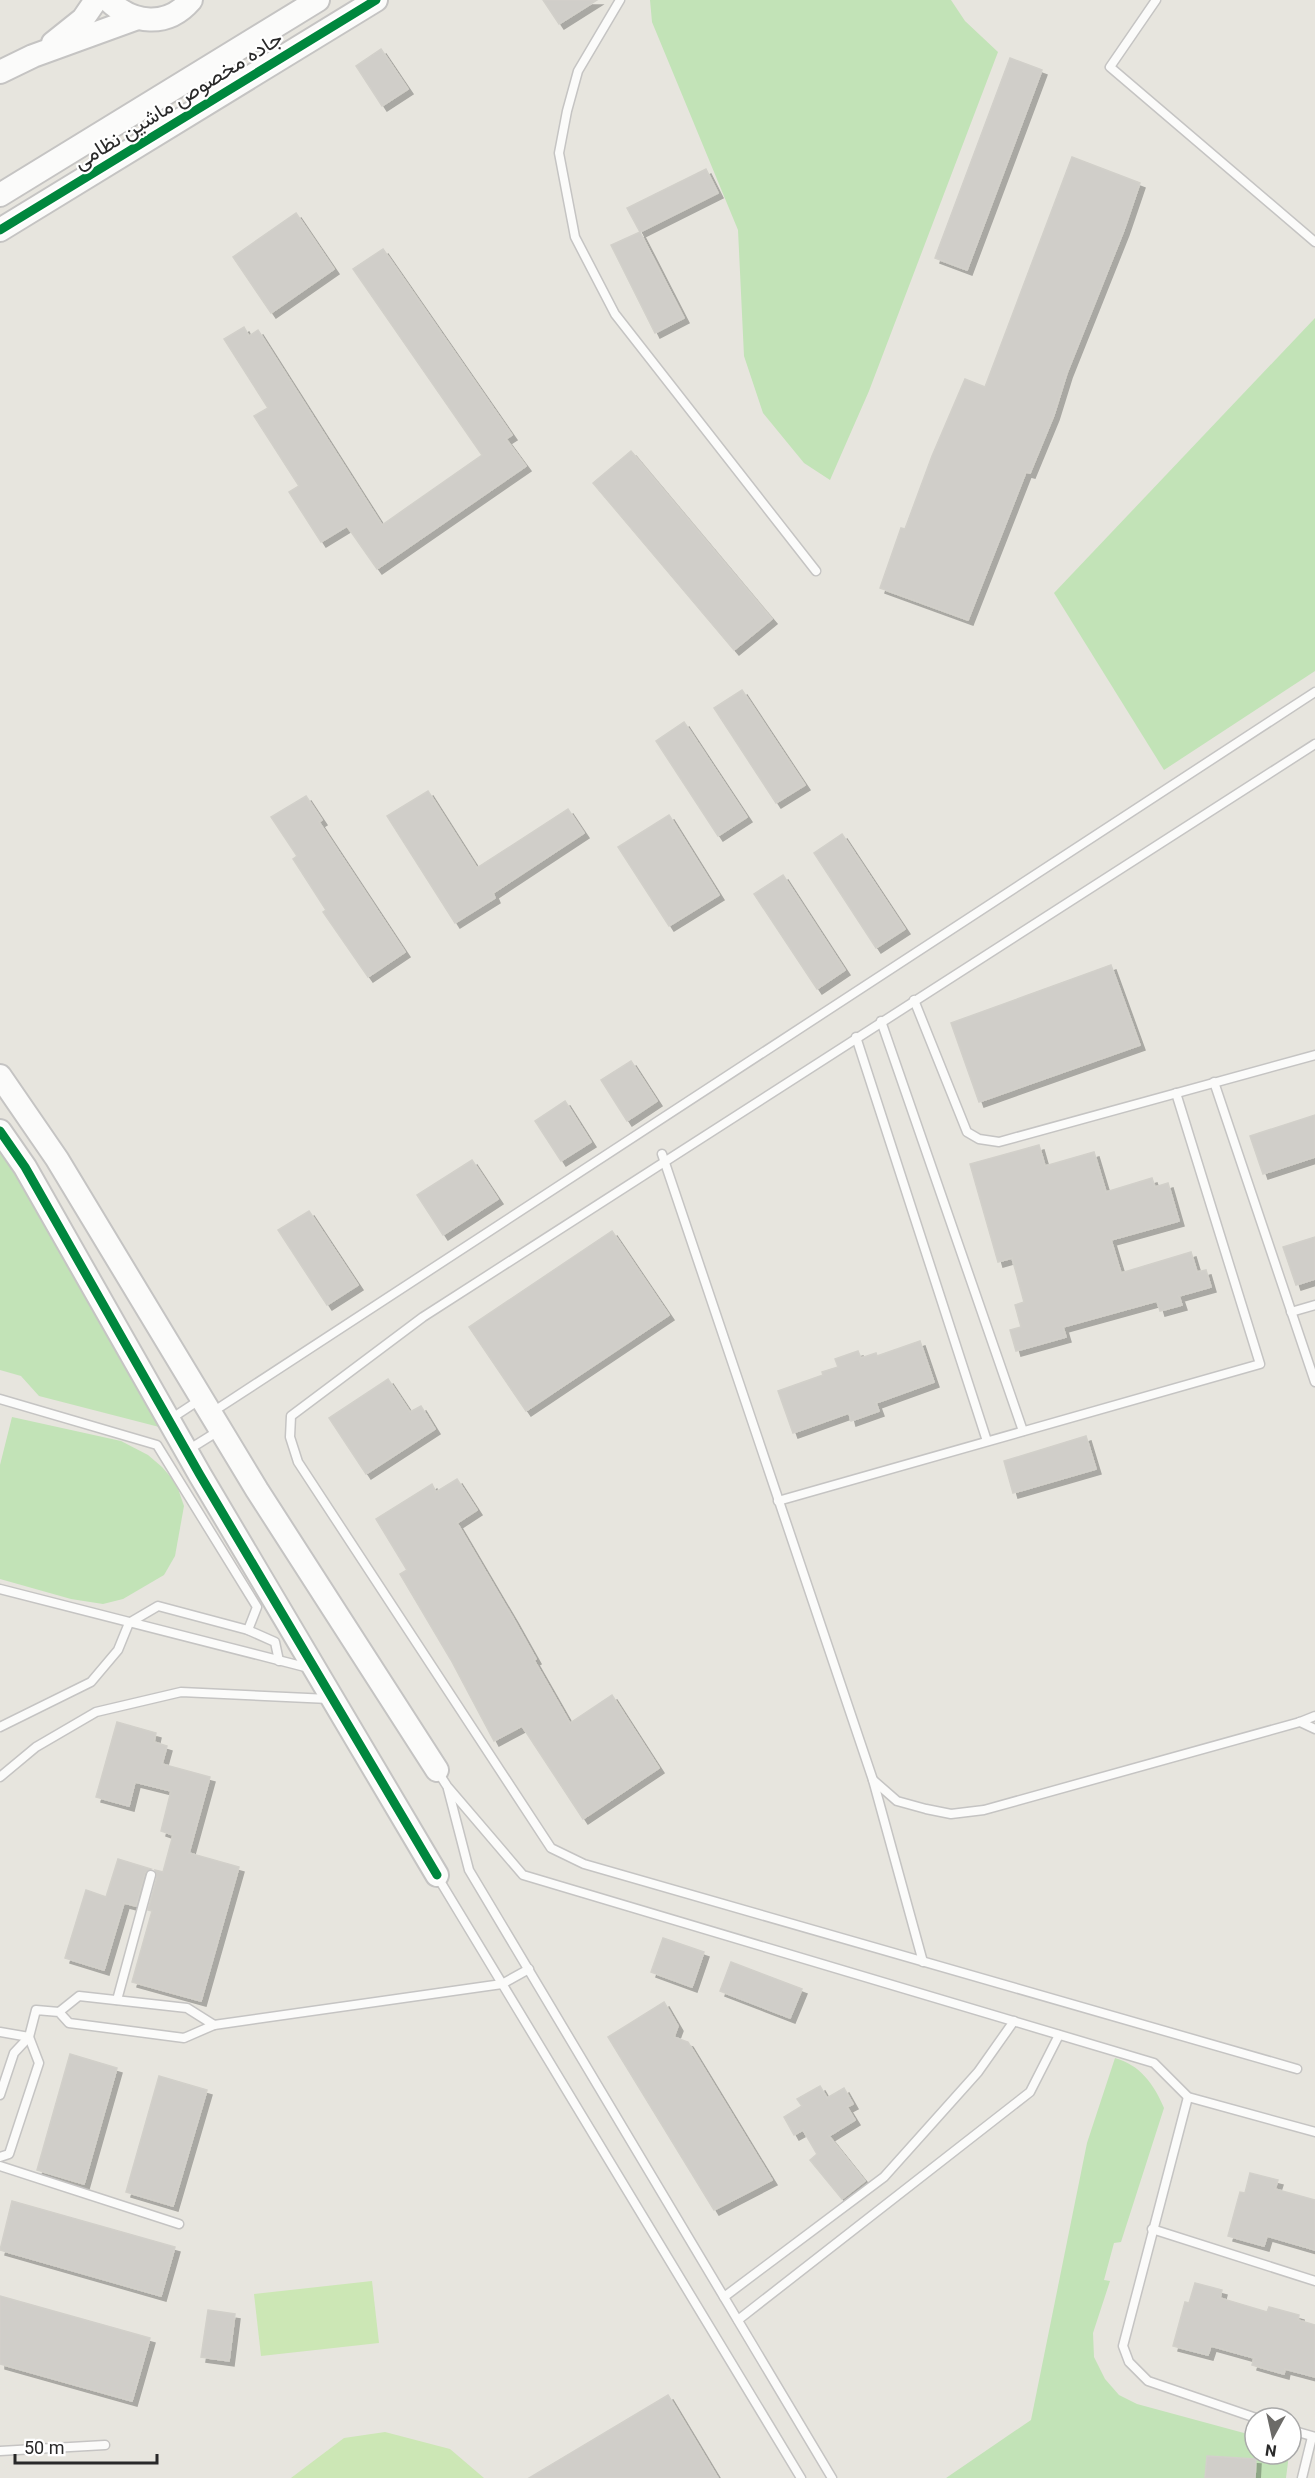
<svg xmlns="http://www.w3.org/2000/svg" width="1315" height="2478" font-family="Roboto,Vazirmatn,sans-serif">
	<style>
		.green { fill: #c2e3b7 }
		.pitch { fill: #cce7b5 }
		.building { fill: #d0cec9; stroke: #d2d0ca; stroke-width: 1.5; filter: url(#shadow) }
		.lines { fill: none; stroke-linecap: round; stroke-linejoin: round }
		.lane-casing { stroke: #c5c4c3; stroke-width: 11 }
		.secondary-casing { stroke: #c5c4c3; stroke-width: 26 }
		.lane { stroke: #fbfbfa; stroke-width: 8 }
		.secondary { stroke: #fbfbfa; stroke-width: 22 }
		.cycleway-casing { stroke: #fff; stroke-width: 13 }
		.cycleway { stroke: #00873e; stroke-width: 9 }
		.labels { text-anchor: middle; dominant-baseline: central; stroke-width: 4.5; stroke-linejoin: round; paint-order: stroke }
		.street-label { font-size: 21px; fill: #292929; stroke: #fff }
	</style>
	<defs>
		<filter id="shadow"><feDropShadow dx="5" dy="5" stdDeviation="0" flood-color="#0004"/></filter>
	</defs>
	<rect width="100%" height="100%" fill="#e7e5de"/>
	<!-- green -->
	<g class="green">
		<polygon points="650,0 951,0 965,21 998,52 869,391 830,480 804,463 763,413 744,356 738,230 652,22"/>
		<polygon points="1315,318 1315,671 1164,770 1054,593"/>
		<polygon points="0,1146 167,1429 39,1396 21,1376 0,1370"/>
		<polygon points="12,1417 121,1441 148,1455 162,1467 176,1483 184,1506 175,1556 164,1575 123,1599 103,1604 71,1599 0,1579 0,1465"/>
		<path d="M1115 2058C1140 2065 1154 2084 1164 2108L1121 2242 1114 2243 1104 2280 1110 2281 1093 2333 1094 2357 1105 2379 1119 2395 1137 2404 1255 2436V2454H1289L1286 2478H946L1031 2420 1087 2143Z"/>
	</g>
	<!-- pitch -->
	<g class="pitch">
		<polygon points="372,2281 379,2343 261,2356 254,2294"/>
		<polygon points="385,2432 450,2449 484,2478 291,2478 344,2438"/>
	</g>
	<!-- building -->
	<g class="building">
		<polygon points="543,0 597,0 559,24"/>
		<polygon points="381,49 408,89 382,106 356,66"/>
		<polygon points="1010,58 1042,70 967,270 935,258"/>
		<polygon points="1072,157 1140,183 1124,230 1067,373 1054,415 1030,473 1026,472 968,620 880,588 901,528 905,529 932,456 965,379 985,387"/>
		<polygon points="706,169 718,193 640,232 627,208"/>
		<polygon points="296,213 334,269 271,313 233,257"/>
		<polygon points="640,232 684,318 655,333 611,245"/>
		<polygon points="383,249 512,435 506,439 526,466 377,569 347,526 321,542 289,492 299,486 254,416 268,408 224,339 244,327 249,336 258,330 382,525 482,455 353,269"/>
		<polygon points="631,451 772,619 734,650 593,483"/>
		<polygon points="742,690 805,785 776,803 714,708"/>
		<polygon points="684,722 747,817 718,836 656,741"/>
		<polygon points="428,791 477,868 568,809 584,833 493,893 495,898 455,923 387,816"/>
		<polygon points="306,796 322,820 319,822 405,952 368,977 323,912 326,910 293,859 297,856 271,817"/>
		<polygon points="669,815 719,895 669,926 618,847"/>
		<polygon points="842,834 905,929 876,948 814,853"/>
		<polygon points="783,875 845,970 817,989 754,894"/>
		<polygon points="1111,965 1140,1045 979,1102 951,1023"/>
		<polygon points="631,1061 657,1101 627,1121 601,1080"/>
		<polygon points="565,1101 591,1142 561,1161 535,1121"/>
		<polygon points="1315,1115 1315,1157 1263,1174 1250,1136"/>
		<polygon points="1039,1145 1045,1166 1094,1152 1106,1192 1152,1178 1155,1187 1168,1183 1179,1221 1111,1240 1121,1273 1191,1252 1197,1272 1206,1270 1211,1287 1179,1296 1182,1305 1160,1311 1157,1301 1063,1327 1066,1337 1016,1351 1010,1330 1021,1327 1015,1305 1024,1302 1012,1258 998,1262 970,1164"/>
		<polygon points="472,1160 498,1199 443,1235 417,1195"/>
		<polygon points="309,1211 358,1285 327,1305 278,1230"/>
		<polygon points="612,1231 669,1315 526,1411 469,1327"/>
		<polygon points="1315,1237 1315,1279 1296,1285 1283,1247"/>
		<polygon points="920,1341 934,1382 876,1403 879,1411 851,1421 849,1413 793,1433 778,1391 823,1375 822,1372 838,1367 835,1359 858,1351 861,1358 876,1353 877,1356"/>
		<polygon points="388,1379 410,1412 421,1406 435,1429 366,1474 329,1418"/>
		<polygon points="1086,1436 1096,1469 1013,1493 1004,1461"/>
		<polygon points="457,1479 477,1510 457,1523 513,1618 536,1659 534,1660 570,1723 612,1695 659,1768 583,1819 522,1726 494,1741 451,1660 400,1574 407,1570 376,1519 432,1484 436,1492"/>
		<polygon points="117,1722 156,1733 154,1742 167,1746 162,1764 210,1777 189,1853 239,1867 201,2001 132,1982 152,1911 148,1910 157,1877 155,1870 163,1872 173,1835 161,1831 171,1791 135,1782 129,1806 96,1797"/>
		<polygon points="118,1859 151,1869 145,1873 136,1906 124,1903 104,1970 65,1958 86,1890 106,1897"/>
		<polygon points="663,1938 704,1952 692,1987 651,1972"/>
		<polygon points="731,1962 802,1989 790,2018 720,1991"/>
		<polygon points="664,2002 678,2026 674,2037 688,2042 772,2180 714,2210 608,2037"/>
		<polygon points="70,2054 117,2068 84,2184 37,2170"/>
		<polygon points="159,2076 207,2090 173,2206 126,2192"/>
		<polygon points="820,2086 827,2098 844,2088 853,2104 847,2107 855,2120 829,2136 865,2181 842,2199 810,2160 817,2154 803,2130 794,2135 784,2117 802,2106 797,2099"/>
		<polygon points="1250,2173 1278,2180 1275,2189 1315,2200 1315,2250 1267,2236 1264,2246 1228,2236 1240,2192 1245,2193"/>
		<polygon points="12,2201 175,2247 161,2296 0,2250"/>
		<polygon points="1195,2283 1222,2290 1220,2298 1267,2312 1269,2307 1299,2315 1298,2320 1315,2325 1315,2377 1285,2369 1284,2374 1252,2365 1254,2358 1211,2346 1208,2355 1173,2346 1185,2302 1189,2303"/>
		<polygon points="0,2296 150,2338 132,2401 0,2364"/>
		<polygon points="208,2310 235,2314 229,2361 201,2357"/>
		<polygon points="668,2395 718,2478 529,2478"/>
		<polygon points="1207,2456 1256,2459 1255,2478 1205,2478"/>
	</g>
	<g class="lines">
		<defs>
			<g id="lane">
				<polyline points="620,0 578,71 567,111 559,153 575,237 615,314 816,571"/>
				<polyline points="1156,0 1110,67 1315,242"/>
				<polyline points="914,1000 967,1132 979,1139 999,1142 1315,1055"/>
				<polyline points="881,1021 1023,1431"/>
				<polyline points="856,1037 987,1441"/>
				<polyline points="1214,1082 1315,1382"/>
				<polyline points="662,1154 873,1780 897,1801 926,1809 951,1814 984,1810 1300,1722 1315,1716"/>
				<polyline points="1291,1312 1315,1305"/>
				<polyline points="0,1399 157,1445 257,1607 248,1630"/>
				<polyline points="211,1413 1315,692"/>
				<polyline points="169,1420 201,1399"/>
				<polyline points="188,1450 220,1430"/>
				<polyline points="778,1501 1260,1364 1176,1093"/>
				<polyline points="0,1589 309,1668"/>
				<polyline points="1300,1722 1315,1729"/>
				<polyline points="0,1727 91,1682 118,1650 129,1623 158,1606 248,1630 275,1642 279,1661"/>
				<polyline points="438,1772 447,1786 523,1875 1154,2063 1188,2097 1315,2132"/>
				<polyline points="0,1777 36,1747 96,1712 181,1692 329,1699"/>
				<polyline points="873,1780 923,1962"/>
				<polyline points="448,1789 469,1870 832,2478"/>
				<polyline points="437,1876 801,2478"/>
				<polyline points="117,2000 151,1875"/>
				<polyline points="214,2025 502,1984 529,1969"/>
				<polyline points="0,2032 29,2037"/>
				<polyline points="1297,2069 584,1864 551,1848 298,1462 290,1437 291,1416 423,1317 1315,744"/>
				<polyline points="0,2095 14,2053 29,2037 36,2010 59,2012 79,1996 187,2008 214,2025 184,2038 69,2023 59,2012"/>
				<polyline points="1188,2097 1123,2346 1129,2362 1148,2381 1256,2418"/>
				<polyline points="0,2157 9,2154 39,2063 29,2037"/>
				<polyline points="0,2166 179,2224"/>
				<polyline points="1152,2229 1315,2281"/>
				<polyline points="724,2297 884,2177 978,2072 1014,2021"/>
				<polyline points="738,2320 1030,2092 1059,2035"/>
				<polyline points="1291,2430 1315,2437"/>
				<polyline points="0,2451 105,2445"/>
				<polyline points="1302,2478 1312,2437"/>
			</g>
			<g id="secondary">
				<path d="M108 0C133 24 167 28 191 0"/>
				<polyline points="53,43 83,19 96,0"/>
				<polyline points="0,72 33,56 135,19"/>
				<polyline points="0,195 318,0"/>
				<polyline points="0,230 376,0"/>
				<polyline points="0,1076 57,1159 257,1490 437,1770"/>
				<polyline points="0,1131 25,1167 200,1475 437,1875"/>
			</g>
		</defs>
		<!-- lane casing -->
		<use href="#lane" class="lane-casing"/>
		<!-- secondary casing -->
		<use href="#secondary" class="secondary-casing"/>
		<!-- lane -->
		<use href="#lane" class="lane"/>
		<!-- secondary -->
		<use href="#secondary" class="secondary"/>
		<defs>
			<g id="cycleway">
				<polyline points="0,230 376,0"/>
				<polyline points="0,1131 25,1167 200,1475 437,1875"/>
			</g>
		</defs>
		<!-- cycleway casing -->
		<use href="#cycleway" class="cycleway-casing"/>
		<!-- cycleway -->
		<use href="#cycleway" class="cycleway"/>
	</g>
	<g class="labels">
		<!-- street labels -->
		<g class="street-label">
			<text transform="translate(178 100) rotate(-32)">جاده مخصوص ماشین نظامی</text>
		</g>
	</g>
	<!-- north arrow -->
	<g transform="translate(1273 2436) rotate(188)"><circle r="28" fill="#ffffff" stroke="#a9a9a9" stroke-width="1.5"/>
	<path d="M0-4.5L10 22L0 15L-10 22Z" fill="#6c6b68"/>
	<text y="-9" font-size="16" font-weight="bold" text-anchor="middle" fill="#292929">N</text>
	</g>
	<!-- scale -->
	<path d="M15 2454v9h142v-9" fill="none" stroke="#292929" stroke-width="3"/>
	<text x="24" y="2454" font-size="18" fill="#292929" stroke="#ffffff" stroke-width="4.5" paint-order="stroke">50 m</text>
</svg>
